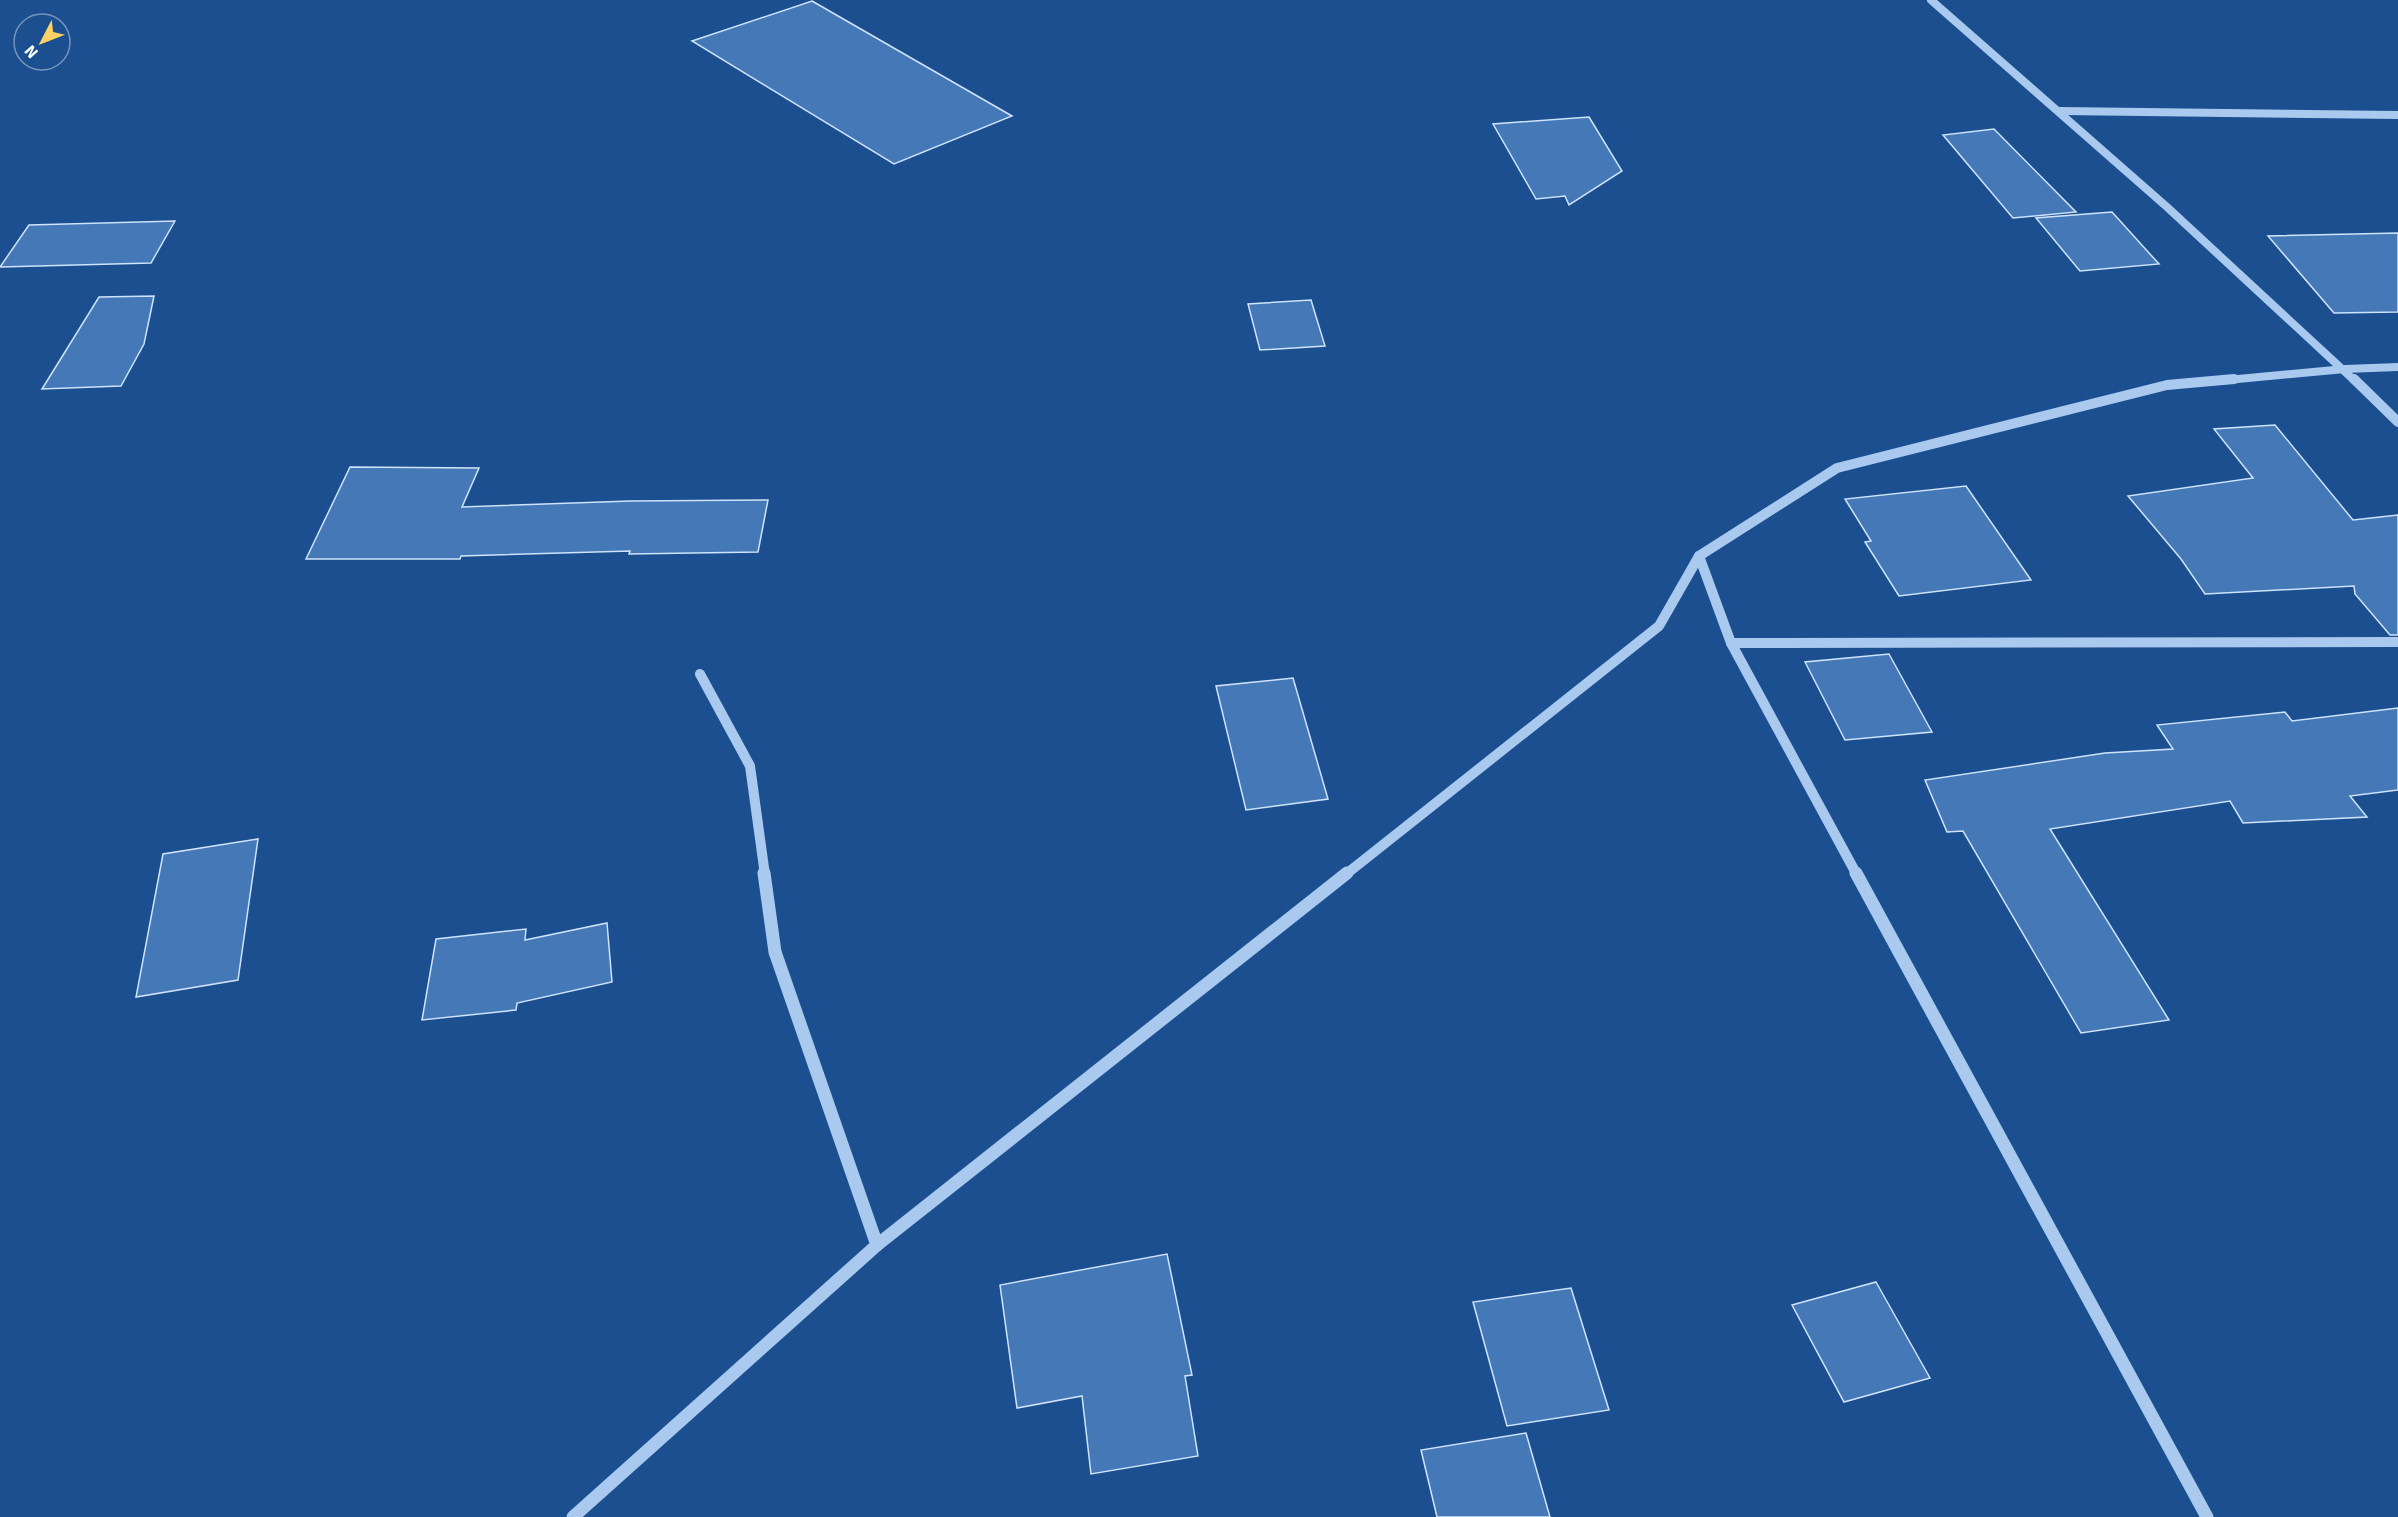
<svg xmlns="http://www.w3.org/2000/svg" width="2398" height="1517" font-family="Signika,sans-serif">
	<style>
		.building { fill: #4478b7; stroke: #cfe3fa; stroke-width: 1.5 }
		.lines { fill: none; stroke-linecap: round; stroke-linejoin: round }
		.minor-far2 { stroke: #a9c9ee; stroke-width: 8 }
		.minor-far1 { stroke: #a9c9ee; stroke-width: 10 }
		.minor { stroke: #a9c9ee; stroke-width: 13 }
	</style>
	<rect width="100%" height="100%" fill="#1b4f8f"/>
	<!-- building -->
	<g class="building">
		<polygon points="812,1 1012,116 894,164 692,41"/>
		<polygon points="1589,117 1622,171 1569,205 1565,196 1536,199 1493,124"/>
		<polygon points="1994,129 2076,212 2013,218 1943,135"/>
		<polygon points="2112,212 2159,264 2080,271 2036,218"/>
		<polygon points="175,221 151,263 0,267 29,225"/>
		<polygon points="2398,233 2398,312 2334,313 2268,236"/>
		<polygon points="154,296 144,344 121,386 42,389 99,297"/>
		<polygon points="1311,300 1325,346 1260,350 1248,304"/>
		<polygon points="2275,425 2353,520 2398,515 2398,635 2390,635 2355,594 2354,586 2205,594 2181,559 2128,496 2253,478 2214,429"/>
		<polygon points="350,467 479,468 462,507 630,501 768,500 758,552 629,554 630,551 461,556 460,559 306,559"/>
		<polygon points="1966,486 2031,580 1899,596 1865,542 1871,541 1845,499"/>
		<polygon points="1889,654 1932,732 1845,740 1805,662"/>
		<polygon points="1293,678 1328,799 1246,810 1216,686"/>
		<polygon points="2398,708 2398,790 2350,796 2367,817 2243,823 2230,801 2050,829 2169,1020 2081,1033 1963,831 1947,832 1925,780 2105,753 2173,749 2157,725 2285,712 2292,721"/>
		<polygon points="258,839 238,980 136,997 163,854"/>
		<polygon points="607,923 612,982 517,1003 516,1010 422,1020 436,939 526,929 525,940"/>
		<polygon points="1167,1254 1192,1375 1185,1376 1198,1456 1091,1474 1082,1396 1017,1408 1000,1285"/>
		<polygon points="1876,1282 1930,1378 1844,1402 1792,1305"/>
		<polygon points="1571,1288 1609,1410 1507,1426 1473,1302"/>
		<polygon points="1526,1433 1550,1517 1437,1517 1421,1450"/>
	</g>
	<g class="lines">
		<!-- minor-far2 -->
		<g class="minor-far2">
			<polyline points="1931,0 2167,207 2355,381"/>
			<polyline points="2060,111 2398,115"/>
			<polyline points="2217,381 2345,369 2398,367"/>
		</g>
		<!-- minor-far1 -->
		<g class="minor-far1">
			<polyline points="2354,379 2398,422"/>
			<polyline points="1699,556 1731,643 1857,875"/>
			<polyline points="1731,643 2398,642"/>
			<polyline points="700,674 750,766 765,875"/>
			<polyline points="1345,875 1659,626 1699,556 1837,468 2167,385 2234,379"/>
		</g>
		<!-- minor -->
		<g class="minor">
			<polyline points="764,873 775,952 877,1245"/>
			<polyline points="1856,873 2207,1517"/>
			<polyline points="573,1517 877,1245 1347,873"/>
		</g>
	</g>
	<!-- north arrow -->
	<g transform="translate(42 42) rotate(228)"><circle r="28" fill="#1b4f8f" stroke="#7695bc" stroke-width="1.5"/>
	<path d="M0-4.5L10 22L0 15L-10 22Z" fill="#ffd166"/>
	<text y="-9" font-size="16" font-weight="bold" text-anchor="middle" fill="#ffffff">N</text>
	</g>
</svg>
